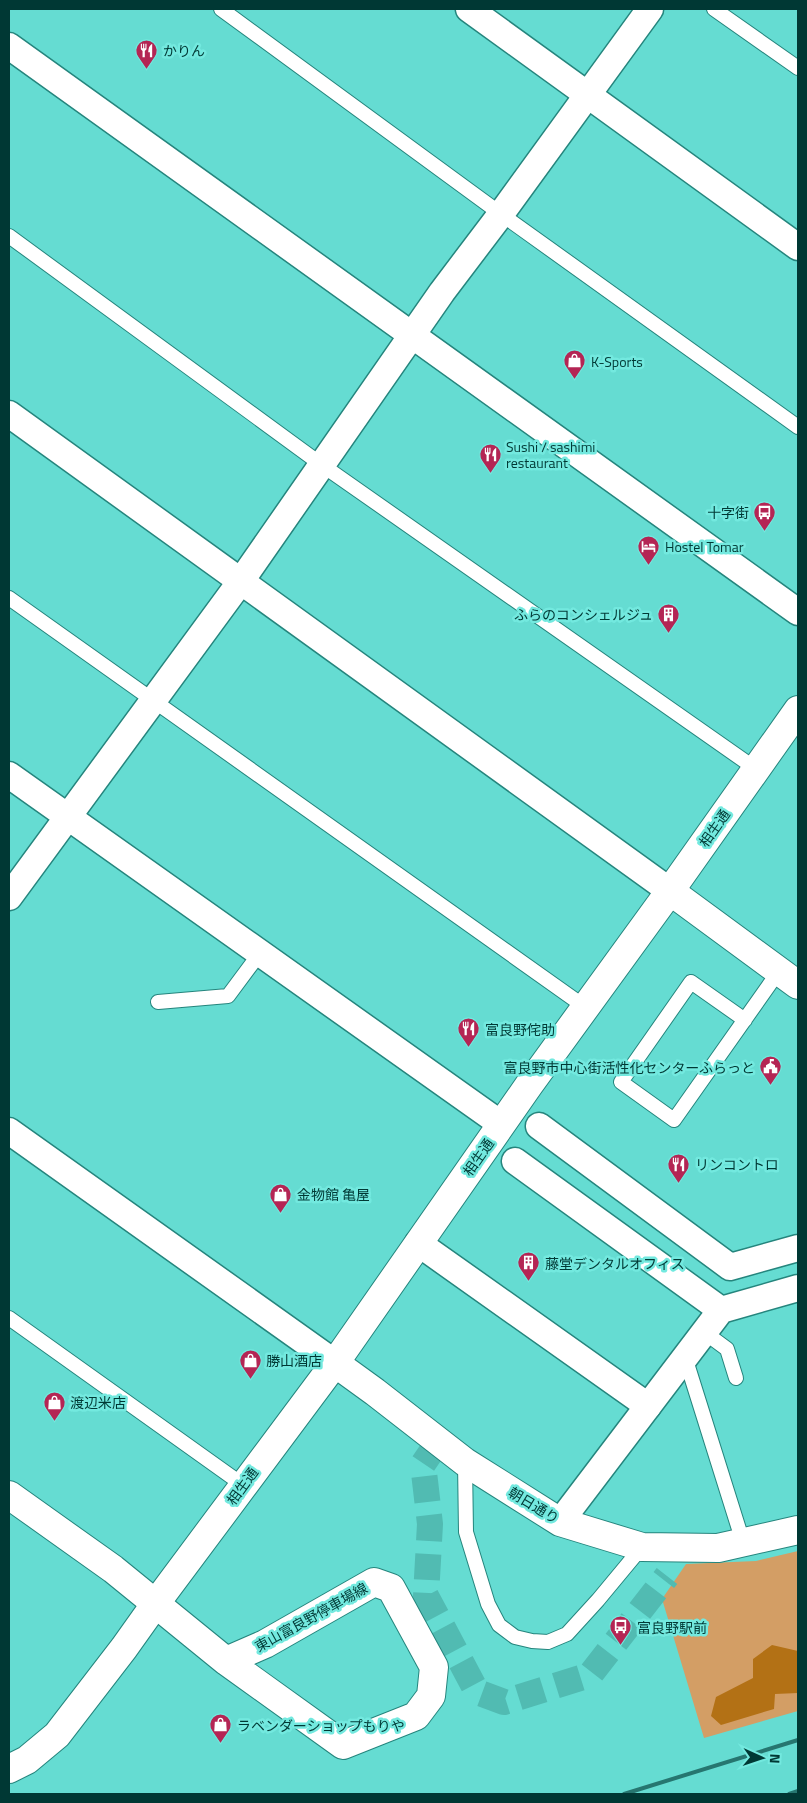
<svg xmlns="http://www.w3.org/2000/svg" width="807" height="1803" font-family="'Titillium Web','Noto Sans JP',sans-serif">
	<style>
		.green { fill: #d39e65 }
		.forest { fill: #b37115 }
		.lines { fill: none; stroke-linecap: round; stroke-linejoin: round }
		.street-tunnel { stroke: #51bbb2; stroke-width: 26; stroke-dasharray: 26 13; stroke-linecap: butt }
		.lane-casing { stroke: #25857d; stroke-width: 16 }
		.street-casing { stroke: #25857d; stroke-width: 29 }
		.secondary-casing { stroke: #25857d; stroke-width: 30 }
		.lane { stroke: #fff; stroke-width: 14 }
		.street { stroke: #fff; stroke-width: 26 }
		.secondary { stroke: #fff; stroke-width: 28 }
		.rail { stroke: #267670; stroke-width: 4 }
		.labels { text-anchor: middle; dominant-baseline: central; stroke-width: 5; stroke-linejoin: round; paint-order: stroke }
		.poi-label { font-size: 14px; fill: #003834; stroke: #73e9df; text-anchor: start }
		.street-label { font-size: 14px; fill: #003834; stroke: #73e9df }
	</style>
	<rect width="100%" height="100%" fill="#65dcd2"/>
	<!-- green -->
	<polygon class="green" points="798,1551 798,1711 704,1738 662,1599 686,1564 756,1561"/>
	<!-- forest -->
	<polygon class="forest" points="772,1645 798,1651 798,1693 775,1694 774,1709 721,1725 711,1716 716,1697 753,1678 753,1659"/>
	<g class="lines">
		<!-- street-tunnel -->
		<polyline class="street-tunnel" points="438,1442 423,1464 430,1524 426,1596 477,1692 504,1702 590,1675 667,1576"/>
		<defs>
			<g id="lane">
				<polyline points="221,9 501,214 798,427"/>
				<polyline points="714,9 798,68"/>
				<polyline points="9,236 322,465 756,769"/>
				<polyline points="9,598 585,1007"/>
				<polyline points="158,1002 228,996 260,953"/>
				<polyline points="745,1020 691,982 621,1082 674,1120 779,971"/>
				<polyline points="9,1318 243,1485"/>
				<polyline points="704,1332 727,1349 736,1378"/>
				<polyline points="685,1357 743,1542"/>
				<polyline points="465,1462 466,1532 488,1604 499,1625 515,1637 532,1641 548,1642 567,1634 598,1600 642,1547"/>
			</g>
			<g id="street">
				<polyline points="469,9 798,247"/>
				<polyline points="9,46 798,612"/>
				<polyline points="9,414 670,891"/>
				<polyline points="9,775 501,1124"/>
				<polyline points="9,897 241,581 442,292 501,214 650,9"/>
				<polyline points="539,1126 730,1267 798,1248"/>
				<polyline points="9,1131 335,1363"/>
				<polyline points="515,1161 721,1310"/>
				<polyline points="418,1243 648,1406"/>
				<polyline points="560,1522 721,1310 798,1288"/>
			</g>
			<g id="secondary">
				<polyline points="670,891 798,985"/>
				<polyline points="335,1363 375,1392 465,1462 560,1522 642,1547 718,1548 798,1530"/>
				<polyline points="9,1495 113,1569 226,1661 343,1745 416,1716 431,1696 434,1667 391,1588 374,1582 265,1644 226,1661"/>
				<polyline points="9,1769 27,1760 57,1735 124,1648 156,1603 335,1363 529,1085 670,891 798,710"/>
			</g>
		</defs>
		<!-- lane casing -->
		<use href="#lane" class="lane-casing"/>
		<!-- street casing -->
		<use href="#street" class="street-casing"/>
		<!-- secondary casing -->
		<use href="#secondary" class="secondary-casing"/>
		<!-- lane -->
		<use href="#lane" class="lane"/>
		<!-- street -->
		<use href="#street" class="street"/>
		<!-- secondary -->
		<use href="#secondary" class="secondary"/>
		<!-- rail -->
		<g class="rail">
			<polyline points="624,1794 798,1740"/>
			<polyline points="789,1794 798,1791"/>
		</g>
	</g>
	<!-- icons -->
	<defs>
		<symbol id="restaurant-pin" viewBox="-11 -11 22 30"><path d="M0 17L-7.5 6A9.5 9.5 0 1 1 7.5 6Z" fill="#b42554" stroke="#73e9df"/><path d="M-5-6h1v4h1v-4h1v4h1v-4h1v5L-1.5 .5V6h-2V.5L-5-1ZM5-6V6H3V1.5H1.5Q1.5-4 5-6Z" fill="#fff"/></symbol>
		<symbol id="shop-pin" viewBox="-11 -11 22 30"><path d="M0 17L-7.5 6A9.5 9.5 0 1 1 7.5 6Z" fill="#b42554" stroke="#73e9df"/><path d="M-5-2.5h2.3a2.7 3.5 0 0 1 5.4 0H5L5.5 6h-11ZM-1.5-2.5h3a1.5 2.3 0 0 0-3 0Z" fill="#fff"/></symbol>
		<symbol id="bus-pin" viewBox="-11 -11 22 30"><path d="M0 17L-7.5 6A9.5 9.5 0 1 1 7.5 6Z" fill="#b42554" stroke="#73e9df"/><path d="M-5-6H5V4H4V6H2V4H-2V6H-4V4H-5ZM-3.5-4V0h7V-4ZM-3.5 1.2v1.5H-2V1.2ZM2 1.2v1.5H3.5V1.2Z" fill="#fff"/></symbol>
		<symbol id="hotel-pin" viewBox="-11 -11 22 30"><path d="M0 17L-7.5 6A9.5 9.5 0 1 1 7.5 6Z" fill="#b42554" stroke="#73e9df"/><path d="M-6-4.5h1.5V1H6V5H4.5V3h-9V5H-6ZM-4 0a1.8 1.8 0 1 1 3.6 0ZM.5 0V-2.5h3Q6-2.5 6 0Z" fill="#fff"/></symbol>
		<symbol id="building-pin" viewBox="-11 -11 22 30"><path d="M0 17L-7.5 6A9.5 9.5 0 1 1 7.5 6Z" fill="#b42554" stroke="#73e9df"/><path d="M-4-6H4V6H1V3H-1V6H-4ZM-2.5-4.3h1.7v1.8h-1.7ZM.8-4.3h1.7v1.8H.8ZM-2.5-1h1.7V.8h-1.7ZM.8-1h1.7V.8H.8Z" fill="#fff"/></symbol>
		<symbol id="civic-pin" viewBox="-11 -11 22 30"><path d="M0 17L-7.5 6A9.5 9.5 0 1 1 7.5 6Z" fill="#b42554" stroke="#73e9df"/><path d="M-.6-6.5H3V-4.5H.6V-3L4-1V1h2V6H-6V1h2V-1L-.6-3ZM-1.2 2.5V6h2.4V2.5Z" fill="#fff"/></symbol>
	</defs>
	<g fill-rule="evenodd">
		<use href="#restaurant-pin" x="134" y="38" width="25" height="34"/>
		<use href="#shop-pin" x="562" y="348" width="25" height="34"/>
		<use href="#restaurant-pin" x="478" y="442" width="25" height="34"/>
		<use href="#bus-pin" x="752" y="500" width="25" height="34"/>
		<use href="#hotel-pin" x="636" y="534" width="25" height="34"/>
		<use href="#building-pin" x="656" y="602" width="25" height="34"/>
		<use href="#restaurant-pin" x="456" y="1016" width="25" height="34"/>
		<use href="#civic-pin" x="758" y="1054" width="25" height="34"/>
		<use href="#restaurant-pin" x="666" y="1152" width="25" height="34"/>
		<use href="#shop-pin" x="268" y="1182" width="25" height="34"/>
		<use href="#building-pin" x="516" y="1250" width="25" height="34"/>
		<use href="#shop-pin" x="238" y="1348" width="25" height="34"/>
		<use href="#shop-pin" x="42" y="1390" width="25" height="34"/>
		<use href="#bus-pin" x="608" y="1614" width="25" height="34"/>
		<use href="#shop-pin" x="208" y="1712" width="25" height="34"/>
	</g>
	<g class="labels">
		<!-- poi labels -->
		<g class="poi-label">
			<text x="163" y="50">かりん</text>
			<text x="591" y="361">K-Sports</text>
			<text x="506" y="446">Sushi / sashimi<tspan x="506" dy="16">restaurant</tspan></text>
			<text x="749" y="512" text-anchor="end">十字街</text>
			<text x="665" y="546">Hostel Tomar</text>
			<text x="653" y="614" text-anchor="end">ふらのコンシェルジュ</text>
			<text x="485" y="1029">富良野侘助</text>
			<text x="755" y="1067" text-anchor="end">富良野市中心街活性化センターふらっと</text>
			<text x="695" y="1164">リンコントロ</text>
			<text x="297" y="1194">金物館 亀屋</text>
			<text x="545" y="1263">藤堂デンタルオフィス</text>
			<text x="266" y="1360">勝山酒店</text>
			<text x="70" y="1402">渡辺米店</text>
			<text x="637" y="1627">富良野駅前</text>
			<text x="237" y="1725">ラベンダーショップもりや</text>
		</g>
		<!-- street labels -->
		<g class="street-label">
			<text transform="translate(714 828) rotate(-55)">相生通</text>
			<text transform="translate(478 1157) rotate(-55)">相生通</text>
			<text transform="translate(242 1486) rotate(-54)">相生通</text>
			<text transform="translate(534 1505) rotate(31)">朝日通り</text>
			<text transform="translate(311 1617) rotate(-29)">東山富良野停車場線</text>
		</g>
	</g>
	<!-- border -->
	<rect width="807" height="1803" fill="none" stroke="#003834" stroke-width="20"/>
	<!-- north arrow -->
	<g transform="translate(762 1758) rotate(93)" stroke="#73e9df" stroke-width="4" paint-order="stroke">
	<path d="M0-4L9 19L0 12L-9 19Z" fill="#003834"/>
	<text y="-8" font-size="14" font-weight="bold" text-anchor="middle" fill="#003834">N</text>
	</g>
</svg>
